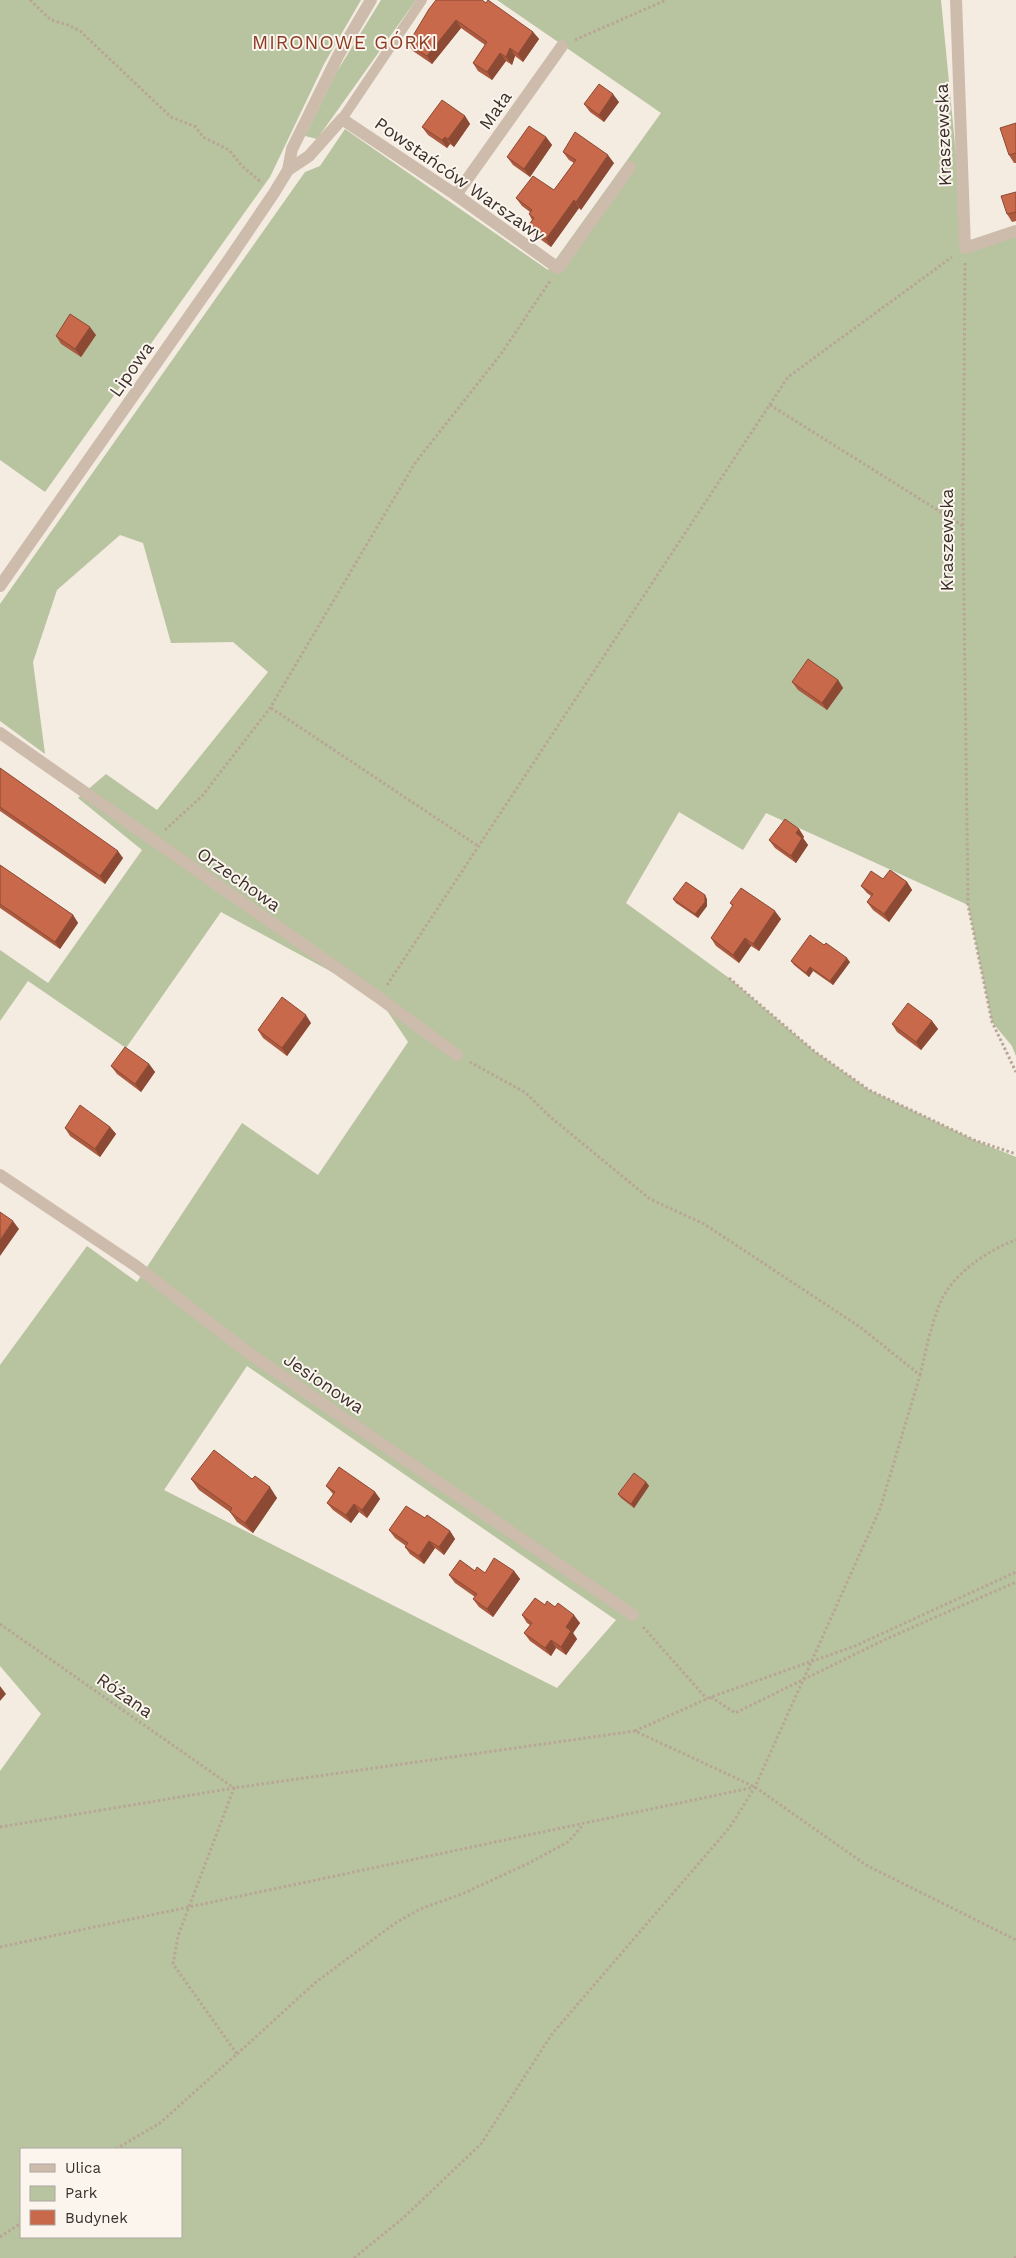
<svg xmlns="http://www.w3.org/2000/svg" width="1016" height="2258" font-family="'Work Sans',sans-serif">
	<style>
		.green { fill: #b8c4a0; fill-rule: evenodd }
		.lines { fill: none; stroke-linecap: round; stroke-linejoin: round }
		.path { stroke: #b9a596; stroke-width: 3; stroke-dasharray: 2.5 2.5; stroke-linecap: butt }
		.lane { stroke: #cdbbac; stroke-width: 10 }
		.street { stroke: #cdbbac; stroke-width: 12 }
		.wall { fill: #ac5a40 }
		.shaded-wall { fill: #8c4a34 }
		.building { fill: #c8694b; stroke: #8c4a34 }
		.labels { text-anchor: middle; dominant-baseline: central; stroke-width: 4; stroke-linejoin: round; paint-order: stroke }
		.street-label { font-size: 18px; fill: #3b302b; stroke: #fbf5ee }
		.neighbourhood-label { font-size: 19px; letter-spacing: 1px; fill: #8c3b22; stroke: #fbf5ee }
	</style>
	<rect width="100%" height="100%" fill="#f4ebe1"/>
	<!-- green -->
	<g class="green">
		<polygon points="0,0 361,0 324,64 270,177 45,492 0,460"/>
		<polygon points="381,0 416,0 317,139 305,136 336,73"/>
		<path d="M497 0H941L965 247 1016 231V1056L1012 1046 992 1022 968 905 766 813 743 850 679 812 626 903 729 978 814 1051 869 1090 974 1140 1016 1157V2258H0V1771L41 1714 0 1666V1365L87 1246 137 1282 242 1123 318 1175 408 1042 378 997 221 912 126 1048 28 981 0 1021V950L48 983 142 850 78 798 106 774 157 810 268 672 233 642 171 643 143 543 120 535 57 590 33 662 45 754 0 721V604L305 172 320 166 345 129 548 270 661 113ZM247 1366 616 1620 557 1688 164 1490ZM21 2149H181V2237H21Z"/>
	</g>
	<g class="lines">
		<!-- path -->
		<g class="path">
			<polyline points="30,0 51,20 68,25 80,31 171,117 196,127 203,137 229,150 242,166 262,183"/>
			<polyline points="575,40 666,0"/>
			<polyline points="965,263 963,527 968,905 992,1022 1016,1072"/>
			<polyline points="770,405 963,526"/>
			<polyline points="271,708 478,846"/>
			<polyline points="165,830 202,796 270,708 415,463 501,354 550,281"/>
			<polyline points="729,978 814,1051 869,1090 974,1140 1016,1154"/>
			<polyline points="387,985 788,377 952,257"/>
			<path d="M920 1375C926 1351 931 1324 941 1301 953 1274 989 1249 1016 1240"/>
			<polyline points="0,1624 234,1788 178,1936 173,1964 237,2054 160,2123 116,2149"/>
			<polyline points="643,1627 707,1699"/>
			<polyline points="711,1697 735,1713 886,1639 1016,1582"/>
			<polyline points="635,1731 711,1697 855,1646 1016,1572"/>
			<polyline points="0,1827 234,1788 635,1731 755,1787 866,1865 1016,1940"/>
			<polyline points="0,1947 755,1787"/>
			<polyline points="237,2054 316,1982 394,1924 420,1909 462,1894 529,1863 568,1842 583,1825"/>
			<polyline points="0,2237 21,2223"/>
			<polyline points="354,2258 402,2219 481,2144 552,2034 730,1827 755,1787 880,1509 920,1375 860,1327 704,1224 650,1199 548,1115 526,1093 470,1062"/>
			<polyline points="1014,2258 1016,2257"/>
		</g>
		<!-- lane -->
		<polyline class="lane" points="342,119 422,0"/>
		<!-- street -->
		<g class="street">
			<polyline points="956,0 965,248 1016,231"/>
			<polyline points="288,170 309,156 342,119 456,195 558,268 630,167"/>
			<polyline points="456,195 562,46"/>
			<polyline points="0,586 230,258 274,193 288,170 292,149 338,56 371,0"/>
			<polyline points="0,733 378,997 457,1055"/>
			<polyline points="0,1175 136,1266 250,1354 633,1615"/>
		</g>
	</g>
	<!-- wall -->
	<g class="wall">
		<polygon points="486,3 533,32 539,39 523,62 515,56 512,65 506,61 492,80 478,71 473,63 485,45 461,28 432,64 413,51 408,44"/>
		<polygon points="619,102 604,122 590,112 584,104"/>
		<polygon points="465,116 470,124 454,147 450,144 447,148 428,135 422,127"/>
		<polygon points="1016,123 1016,163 1014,163 1009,155"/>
		<polygon points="546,137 552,145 530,177 513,165 507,157"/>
		<polygon points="563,152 614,163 581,210 579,208 551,247 533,234 528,226 532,220 529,214 530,212 522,206 516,198 554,190 574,163 569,160"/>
		<polygon points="1016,192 1016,221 1012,222 1007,214"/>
		<polygon points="96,335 81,357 61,344 56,336"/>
		<polygon points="838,680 843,688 827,710 798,690 792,682"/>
		<polygon points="0,768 123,858 105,884 0,811"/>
		<polygon points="799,829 804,837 803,838 808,845 796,863 775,848 769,840"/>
		<polygon points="0,865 73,915 78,923 60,949 0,908"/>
		<polygon points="883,879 907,882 912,890 889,922 873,910 867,902 871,896 867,893 861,886"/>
		<polygon points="673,899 707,899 707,906 698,918 676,903"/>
		<polygon points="730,903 781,919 759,951 751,946 739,963 716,946 711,938 733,907"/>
		<polygon points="791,961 850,962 833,985 813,971 809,977 794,965"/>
		<polygon points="932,1021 938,1029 921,1050 897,1032 892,1024"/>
		<polygon points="311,1023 287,1056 263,1038 258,1030"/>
		<polygon points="149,1064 155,1072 141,1092 117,1074 111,1066"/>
		<polygon points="110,1127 116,1134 100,1157 70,1136 65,1128"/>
		<polygon points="191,1479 252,1479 277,1498 253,1533 237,1522 230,1512 199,1490"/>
		<polygon points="646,1482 649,1486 634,1508 621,1498 618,1494"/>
		<polygon points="326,1486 375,1492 380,1499 367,1518 359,1512 351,1523 333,1510 327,1503 333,1494"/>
		<polygon points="425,1518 450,1531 455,1539 444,1555 435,1548 424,1564 410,1554 405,1547 406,1546 395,1538 389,1530"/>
		<polygon points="475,1571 485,1573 514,1571 520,1579 493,1617 479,1607 473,1599 475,1597 455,1583 449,1575"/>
		<polygon points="545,1605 555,1607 580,1623 573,1633 577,1639 566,1655 556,1648 551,1656 530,1641 524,1633 530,1625 527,1623 522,1615"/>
	</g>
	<!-- shaded-wall -->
	<g class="shaded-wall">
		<polygon points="456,20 461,28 432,64 427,56"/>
		<polygon points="533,32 539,39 523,62 518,54"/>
		<polygon points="510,48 515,56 512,65 506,57"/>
		<polygon points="500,53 506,61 492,80 487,72"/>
		<polygon points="613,94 619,102 604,122 599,115"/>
		<polygon points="465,116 470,124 454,147 448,139"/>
		<polygon points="445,137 450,144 447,148 442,140"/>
		<polygon points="546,137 552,145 530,177 524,169"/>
		<polygon points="608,155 614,163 581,210 576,202"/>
		<polygon points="574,200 579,208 551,247 546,239"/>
		<polygon points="90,327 96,335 81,357 75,349"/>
		<polygon points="838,680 843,688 827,710 822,703"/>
		<polygon points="799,829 804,837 803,838 808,845 796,863 791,856 796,833"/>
		<polygon points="118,851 123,858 105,884 100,876"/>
		<polygon points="907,882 912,890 889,922 884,914"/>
		<polygon points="705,895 707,899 707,906 698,918 695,914"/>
		<polygon points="775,911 781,919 759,951 753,944"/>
		<polygon points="73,915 78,923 60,949 55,942"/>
		<polygon points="745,938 751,946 739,963 733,955"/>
		<polygon points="847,958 850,962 833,985 830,981"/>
		<polygon points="810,967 813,971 809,977 806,973"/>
		<polygon points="306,1015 311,1023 287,1056 282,1048"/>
		<polygon points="932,1021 938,1029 921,1050 916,1042"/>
		<polygon points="149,1064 155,1072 141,1092 135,1084"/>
		<polygon points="110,1127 116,1134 100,1157 95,1149"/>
		<polygon points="13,1221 19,1229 0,1256 0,1240"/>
		<polygon points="646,1482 649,1486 634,1508 631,1504"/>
		<polygon points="270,1487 277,1498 253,1533 245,1523"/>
		<polygon points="375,1492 380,1499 367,1518 362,1510"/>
		<polygon points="354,1504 359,1512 351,1523 346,1515"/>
		<polygon points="450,1531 455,1539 444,1555 439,1547"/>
		<polygon points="429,1541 435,1548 424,1564 419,1556"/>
		<polygon points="514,1571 520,1579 493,1617 487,1609"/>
		<polygon points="574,1615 580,1623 573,1633 577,1639 566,1655 561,1647 566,1627"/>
		<polygon points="551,1640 556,1648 551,1656 545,1648"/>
		<polygon points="0,1686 6,1694 0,1701"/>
	</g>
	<!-- building -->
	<g class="building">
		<polygon points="436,0 482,0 486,3 488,0 533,32 518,54 510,48 506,57 500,53 487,72 473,63 487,42 456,20 427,56 408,44 429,9"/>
		<polygon points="599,84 613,94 599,115 584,104"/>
		<polygon points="442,100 465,116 448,139 445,137 442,140 422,127"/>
		<polygon points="1016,123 1016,153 1009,155 1000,128"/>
		<polygon points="529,126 546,137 524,169 507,157"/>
		<polygon points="575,132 608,155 576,202 574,200 546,239 528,226 534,218 529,214 532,210 516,198 533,176 554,190 576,160 563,152"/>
		<polygon points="1016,192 1016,212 1007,214 1001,196"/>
		<polygon points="70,314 90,327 75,349 56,336"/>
		<polygon points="808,659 838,680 822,703 792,682"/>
		<polygon points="0,768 118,851 100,876 0,807"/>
		<polygon points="785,819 799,829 796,833 802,838 791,856 769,840"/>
		<polygon points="0,865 73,915 55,942 0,904"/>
		<polygon points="890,870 907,882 884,914 867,902 873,894 861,886 871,871 883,879"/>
		<polygon points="686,882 705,895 705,902 695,914 673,899"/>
		<polygon points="741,888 775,911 753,944 745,938 733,955 711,938 733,905 730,903"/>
		<polygon points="810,935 824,945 826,943 847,958 830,981 810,967 806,973 791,961"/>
		<polygon points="282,997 306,1015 282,1048 258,1030"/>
		<polygon points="908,1003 932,1021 916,1042 892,1024"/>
		<polygon points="125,1047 149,1064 135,1084 111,1066"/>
		<polygon points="80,1105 110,1127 95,1149 65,1128"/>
		<polygon points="0,1212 13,1221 0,1240"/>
		<polygon points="214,1450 252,1479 255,1476 270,1487 245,1523 230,1512 232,1508 191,1479"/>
		<polygon points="339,1467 375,1492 362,1510 354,1504 346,1515 327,1503 335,1492 326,1486"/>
		<polygon points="634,1473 646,1482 631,1504 618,1494"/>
		<polygon points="406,1506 425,1518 427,1515 450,1531 439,1547 429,1541 419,1556 405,1547 408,1543 389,1530"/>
		<polygon points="494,1558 514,1571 487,1609 473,1599 477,1594 449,1575 460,1560 475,1571 477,1567 485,1573"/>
		<polygon points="535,1598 545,1605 547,1601 555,1607 558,1603 574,1615 566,1627 571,1631 561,1647 551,1640 545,1648 524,1633 532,1623 522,1615"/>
	</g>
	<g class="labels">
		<!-- street labels -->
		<g class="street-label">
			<text transform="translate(495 110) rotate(-55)">Mała</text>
			<text transform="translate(943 135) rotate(-92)">Kraszewska</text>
			<text transform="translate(460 179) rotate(35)">Powstańców Warszawy</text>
			<text transform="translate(131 369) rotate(-55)">Lipowa</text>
			<text transform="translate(946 540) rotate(-90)">Kraszewska</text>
			<text transform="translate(239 879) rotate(35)">Orzechowa</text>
			<text transform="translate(324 1383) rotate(34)">Jesionowa</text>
			<text transform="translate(125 1695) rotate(35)">Różana</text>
		</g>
		<!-- neighbourhood labels -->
		<g class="neighbourhood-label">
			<text x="345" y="42">MIRONOWE GÓRKI</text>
		</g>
	</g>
	<!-- legend -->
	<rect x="20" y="2148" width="162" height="90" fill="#fbf5ee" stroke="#aea6a0"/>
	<rect x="30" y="2164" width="25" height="8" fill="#cdbbac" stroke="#aea6a0"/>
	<text x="65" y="2173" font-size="15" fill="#3b302b">Ulica</text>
	<rect x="30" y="2186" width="25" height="15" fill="#b8c4a0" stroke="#aea6a0"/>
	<text x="65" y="2198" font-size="15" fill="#3b302b">Park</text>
	<rect x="30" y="2210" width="25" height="15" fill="#c8694b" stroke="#aea6a0"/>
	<text x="65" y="2223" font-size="15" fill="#3b302b">Budynek</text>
</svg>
